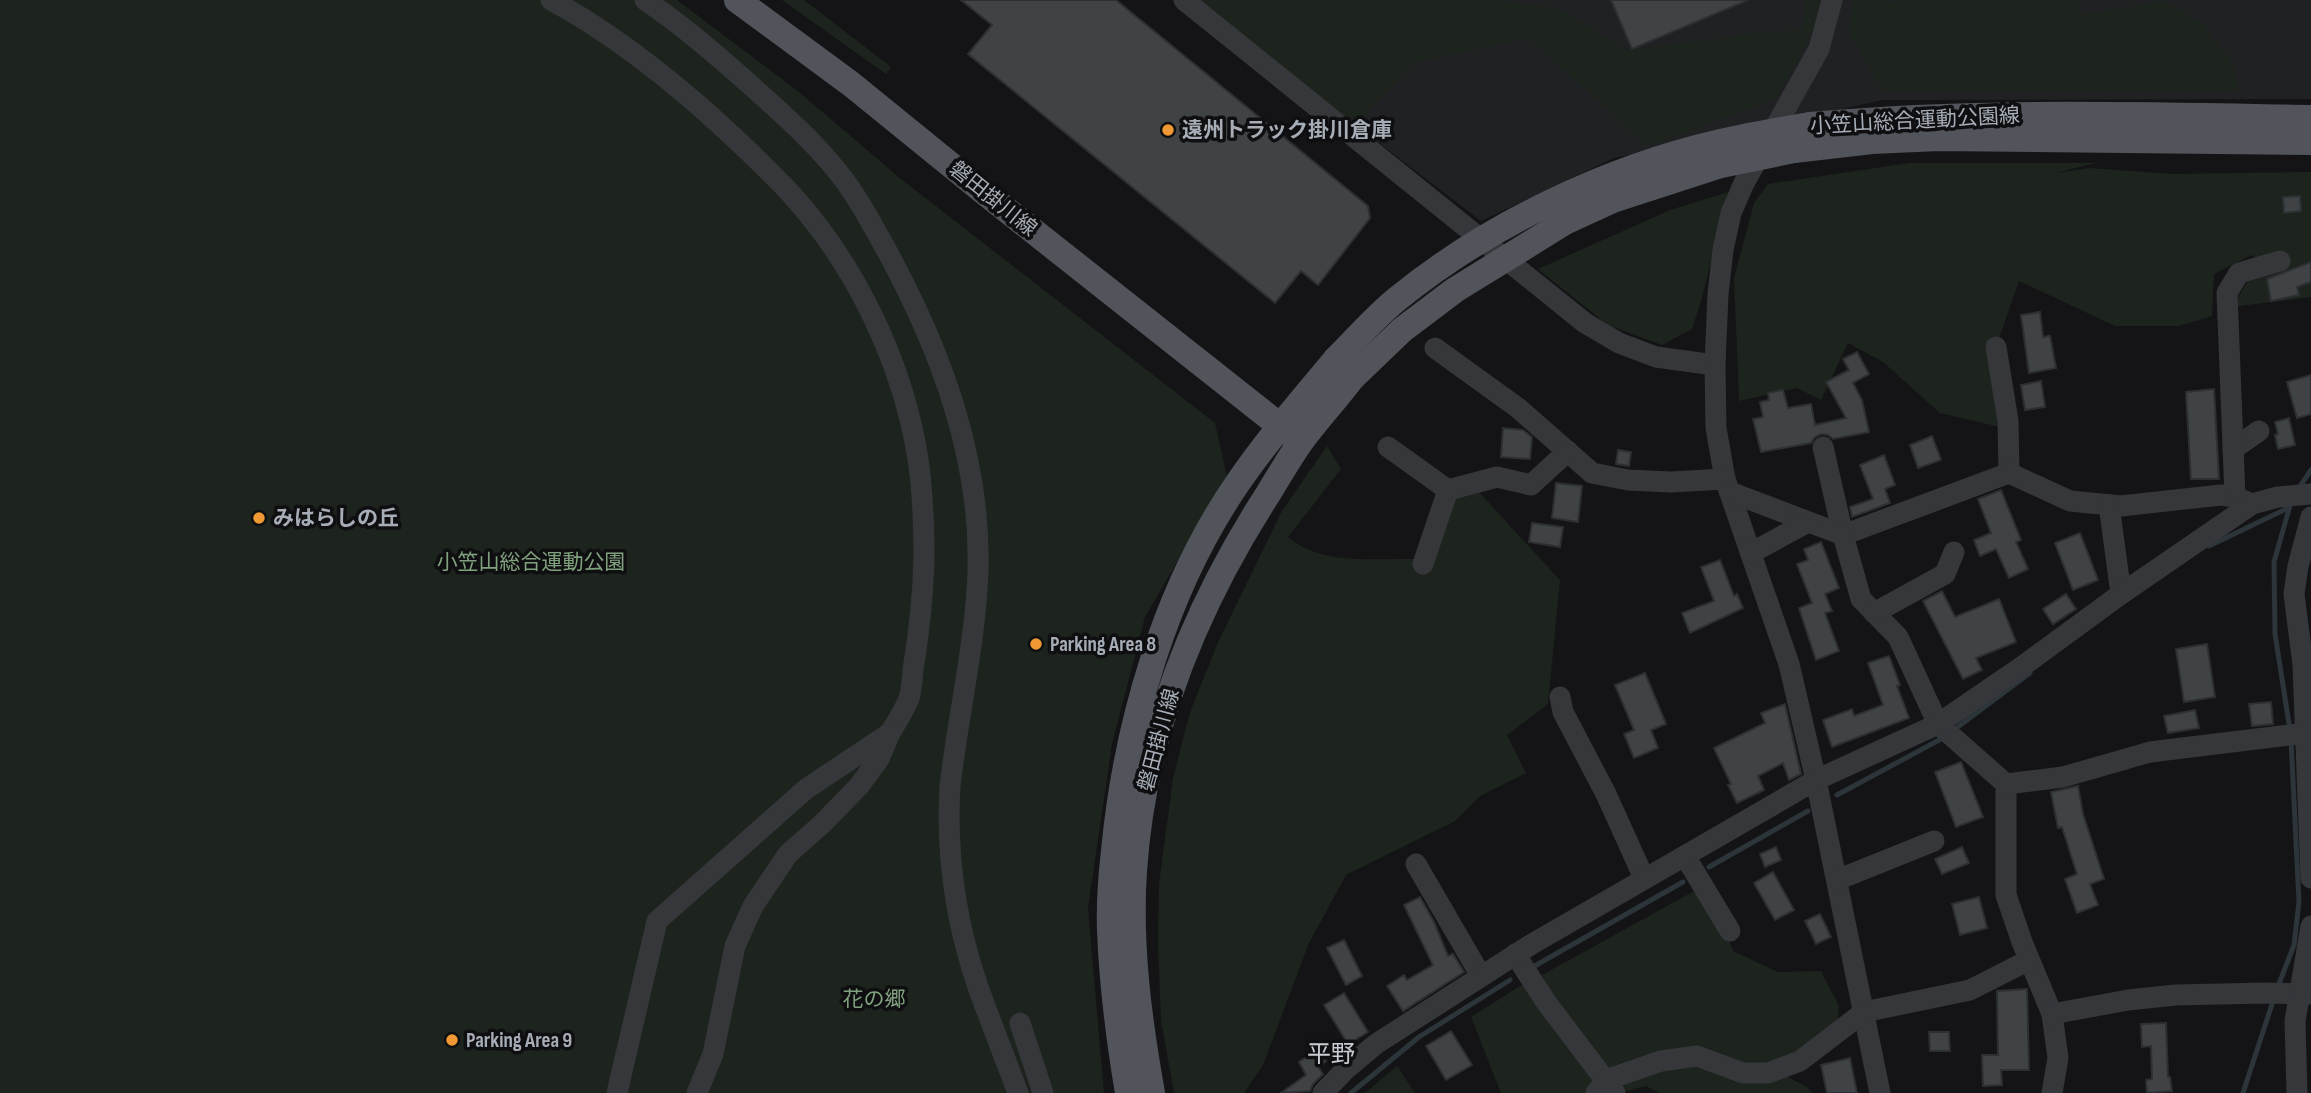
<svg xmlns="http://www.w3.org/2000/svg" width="2311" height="1093" font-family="'Sofia Sans Condensed','Noto Sans JP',sans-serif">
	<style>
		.built { fill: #202123 }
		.green { fill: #1c241d }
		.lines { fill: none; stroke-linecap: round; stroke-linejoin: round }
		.stream { stroke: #2b353a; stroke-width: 5 }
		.building { fill: #404346; stroke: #2e2f32; stroke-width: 2 }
		.minor { stroke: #35373b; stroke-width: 21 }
		.major { stroke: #51545a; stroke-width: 26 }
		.major-bridge { stroke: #51545a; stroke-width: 26 }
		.poi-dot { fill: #f09833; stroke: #0f0f11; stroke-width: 2.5 }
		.labels { text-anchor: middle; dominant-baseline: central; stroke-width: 7; stroke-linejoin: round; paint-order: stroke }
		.street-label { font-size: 21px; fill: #a6adb6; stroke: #0f0f11 }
		.poi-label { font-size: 21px; font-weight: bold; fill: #a6adb6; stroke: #0f0f11; text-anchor: start }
		.park-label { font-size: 21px; fill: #80a17d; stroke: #0f0f11 }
		.quarter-label { font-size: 24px; fill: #c7cbd2; stroke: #0f0f11 }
	</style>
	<rect width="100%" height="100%" fill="#141416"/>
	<!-- built -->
	<polygon class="built" points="1439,0 2311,0 2311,99 1883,100 1614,158 1481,221 1327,103"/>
	<!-- green -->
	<g class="green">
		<polygon points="0,0 677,0 799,92 901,179 1215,423 1227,476 1145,617 1112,744 1088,908 1104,1093 0,1093"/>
		<polygon points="782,0 804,0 891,67 886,74"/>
		<polygon points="1197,0 1489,0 1558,8 1626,50 1760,33 1803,30 1805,0 1820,0 1820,17 1777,98 1648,146 1529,38 1415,62 1356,125"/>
		<polygon points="1853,0 1889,0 1891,3 1899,0 2078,0 2082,15 2164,1 2202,23 2234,65 2238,92 1883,92 1849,32"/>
		<polygon points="1909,163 2096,163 2055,173 2090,168 2172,174 2311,172 2311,297 2232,307 2261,260 2251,255 2214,274 2212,316 2179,326 2115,326 2019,281 1996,347 2000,427 1940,413 1883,362 1848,343 1821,400 1797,388 1739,401 1734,278 1754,203 1768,184"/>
		<polygon points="1728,192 1702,298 1692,329 1662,345 1608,325 1538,269 1670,210"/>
		<path d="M1327 446 1341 469 1288 537C1321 566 1375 558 1417 559L1441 478 1477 490 1560 580 1548 704 1507 735 1526 773 1480 796 1455 821 1346 875 1309 943 1263 1065 1244 1093H1174L1161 1020 1158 944 1159 884 1173 778 1190 712 1219 640 1282 511Z"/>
		<polygon points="1707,884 1733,951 1778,972 1821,971 1839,1006 1837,1026 1774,1070 1807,1087 1812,1093 1659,1093 1646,1086 1621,1093 1501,1093 1471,1017 1539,974 1550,992 1542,975"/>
		<polygon points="1397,1066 1415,1093 1365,1093"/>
	</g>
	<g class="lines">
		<!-- stream -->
		<g class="stream">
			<polyline points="2297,491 2311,470"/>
			<polyline points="2209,546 2288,508"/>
			<polyline points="1959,726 2030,673"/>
			<polyline points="2290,730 2275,634 2274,562 2291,502"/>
			<polyline points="1837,795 1941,739"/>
			<polyline points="1709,867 1808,811"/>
			<polyline points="1531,968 1683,882"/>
			<polyline points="2277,989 2294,945 2299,902 2291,740"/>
			<polyline points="1351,1093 1419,1037 1510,980"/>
			<polyline points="2243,1093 2274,998"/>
		</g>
	</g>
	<!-- building -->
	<g class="building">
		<polygon points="961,0 1116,0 1368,206 1370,218 1318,285 1301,271 1275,303 968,54 992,25"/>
		<polygon points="1611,0 1748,0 1632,49"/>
		<polygon points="2300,196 2301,211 2284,213 2283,197"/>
		<polygon points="2311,262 2311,282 2297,287 2299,295 2271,301 2267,279"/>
		<polygon points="2040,312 2043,337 2050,336 2056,368 2029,373 2021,315"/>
		<polygon points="1857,352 1869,374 1853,383 1862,400 1869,432 1833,439 1828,435 1821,434 1815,437 1811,443 1761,452 1753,419 1763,417 1760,402 1769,400 1768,393 1783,390 1788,408 1811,404 1815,425 1846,418 1826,382 1849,370 1843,359"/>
		<polygon points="2311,375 2311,414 2297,418 2287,382"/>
		<polygon points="2041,381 2045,407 2025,410 2021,385"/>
		<polygon points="2214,389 2219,479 2191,479 2186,392"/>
		<polygon points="2289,418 2295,445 2278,449 2275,435 2278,434 2275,422"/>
		<polygon points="1503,428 1523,430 1532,437 1530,459 1501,457"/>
		<polygon points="1932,436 1941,460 1918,468 1910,445"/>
		<polygon points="1618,450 1631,452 1629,466 1616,464"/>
		<polygon points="1884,455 1895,485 1885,489 1890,503 1852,517 1850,507 1873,499 1860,465"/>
		<polygon points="1556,483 1582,486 1578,522 1552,518"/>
		<polygon points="2001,490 2021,540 2016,542 2028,569 2009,578 1996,549 1980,556 1974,540 1991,533 1978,499"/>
		<polygon points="1532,523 1563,527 1560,547 1529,542"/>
		<polygon points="2080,533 2098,580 2073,590 2055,543"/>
		<polygon points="1821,542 1839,588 1825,594 1832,611 1825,613 1839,651 1816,660 1799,608 1812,603 1797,564 1808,560 1804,549"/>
		<polygon points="1720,560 1734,596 1737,594 1743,608 1690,633 1682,613 1714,601 1701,567"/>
		<polygon points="1942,591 1955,617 1999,599 2016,642 1976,658 1982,670 1963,679 1923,601"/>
		<polygon points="2066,594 2076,609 2053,624 2043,609"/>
		<polygon points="2207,644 2215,697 2184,702 2176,649"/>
		<polygon points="1889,656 1900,685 1897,686 1909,718 1832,747 1823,720 1852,709 1854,716 1883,705 1868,663"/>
		<polygon points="1645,673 1666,724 1651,730 1658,748 1634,758 1624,734 1634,730 1615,685"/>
		<polygon points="2271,702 2273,724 2252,726 2249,704"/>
		<polygon points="1785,704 1801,774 1789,780 1783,763 1758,776 1764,790 1737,803 1728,785 1731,784 1714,748 1765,723 1761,713"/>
		<polygon points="2195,710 2199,728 2168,733 2164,716"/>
		<polygon points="1961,762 1983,817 1956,827 1935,772"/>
		<polygon points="2078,786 2083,814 2104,879 2090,884 2098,905 2077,913 2065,879 2077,874 2062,827 2058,828 2051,792"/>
		<polygon points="1776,847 1781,860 1765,867 1760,854"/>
		<polygon points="1962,847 1969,863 1942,874 1935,859"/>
		<polygon points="1773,872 1794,910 1775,920 1754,883"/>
		<polygon points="1420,897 1434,922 1448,956 1453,954 1464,972 1403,1011 1387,986 1404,975 1407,980 1433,965 1404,905"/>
		<polygon points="1979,897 1987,928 1960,935 1952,904"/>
		<polygon points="1820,914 1831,937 1816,944 1805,921"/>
		<polygon points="1344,940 1362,976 1346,985 1327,948"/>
		<polygon points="2027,989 2029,1070 2001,1070 2002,1085 1983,1086 1982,1055 1998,1055 1997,991"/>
		<polygon points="1344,993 1368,1032 1348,1044 1324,1005"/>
		<polygon points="2166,1023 2168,1077 2170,1077 2172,1091 2147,1093 2146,1080 2152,1079 2151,1046 2142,1047 2141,1024"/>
		<polygon points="1451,1031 1472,1065 1446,1080 1426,1046"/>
		<polygon points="1929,1032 1949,1032 1950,1051 1930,1051"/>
		<polygon points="1315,1051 1326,1061 1319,1068 1323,1074 1313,1084 1310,1091 1281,1093 1306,1075 1299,1062"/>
		<polygon points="1850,1058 1857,1093 1827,1093 1821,1065"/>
	</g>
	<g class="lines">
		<!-- minor -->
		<g class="minor">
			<path d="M551 0C607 30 657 69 705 111 735 138 765 166 792 195 857 267 903 364 918 459 923 493 924 526 924 559 923 596 919 633 913 670 912 679 912 691 908 701 903 712 896 723 890 733"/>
			<path d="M645 0C685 27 720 58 756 90 785 116 814 142 838 172 858 197 873 226 888 253 941 351 981 458 978 570 976 640 958 716 950 786 946 854 956 923 978 987 991 1023 1005 1058 1018 1093"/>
			<polyline points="1184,0 1585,323 1619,343 1656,357 1715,365"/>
			<polyline points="1832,0 1819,49 1744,183 1731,213 1723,250 1718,294 1715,365 1716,428 1725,479 1789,664 1816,780 1880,1093"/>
			<polyline points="1996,347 2008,421 2009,473"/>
			<polyline points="1435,348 1518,408 1592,473 1628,480 1671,482 1725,479"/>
			<polyline points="1388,447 1448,490 1497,477 1531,485 1568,451"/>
			<polyline points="1823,447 1843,535 2009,473 2070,501 2121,506 2221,495 2235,497 2252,504"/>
			<polyline points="2233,449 2259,431"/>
			<polyline points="1730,492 1843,535 1861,599 1898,637 1938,724 2006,784 2006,895 2022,942 2052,1014 2058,1058 2052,1093"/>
			<polyline points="2235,497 2227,293 2239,273 2280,261"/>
			<polyline points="2109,505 2121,594"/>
			<polyline points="2311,517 2298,566 2294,594 2303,665 2311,878"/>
			<polyline points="1751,553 1808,522"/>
			<polyline points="1423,564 1448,490"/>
			<polyline points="1874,613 1945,574 1954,552"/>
			<polyline points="1560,697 1563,712 1606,794 1644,878"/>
			<polyline points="2006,784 2063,777 2150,752 2306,733"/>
			<polyline points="1685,856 1730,931"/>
			<polyline points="1416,864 1481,976"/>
			<polyline points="1837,880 1934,841"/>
			<polyline points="1515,954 1546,1002 1615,1093"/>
			<polyline points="2052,1014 2128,1000 2176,995 2265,993 2311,994"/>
			<polyline points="1020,1023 1043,1093"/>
			<polyline points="617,1093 657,921 806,789 890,733 879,759 859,786 822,824 788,854 753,906 735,946 713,1054 697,1093"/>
			<polyline points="1323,1093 1345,1070 1376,1044 1532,944 1816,780 1938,724 2020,668 2121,594 2252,504 2278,497 2311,494"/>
			<polyline points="1596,1093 1606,1080 1661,1061 1697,1056 1743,1073 1768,1073 1800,1061 1864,1012 1970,990 2029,960"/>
			<polyline points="2297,1093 2295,1021 2311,926"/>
		</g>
		<!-- major -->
		<g class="major">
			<polyline points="737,0 851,84 984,192 1294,437"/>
			<path d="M1810 125C1977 110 2144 115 2311 118"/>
			<polyline points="1794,150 1872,141 1939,138 2311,142"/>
			<path d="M1128 1093C1119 1039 1112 985 1110 930 1109 904 1111 877 1114 851 1126 725 1165 589 1237 484 1267 440 1302 400 1336 359"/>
			<path d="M1152 1093C1139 1020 1129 946 1134 871 1143 735 1195 607 1268 494 1279 476 1290 457 1302 440 1318 419 1336 399 1352 378"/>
		</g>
		<!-- major-bridge -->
		<g class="major-bridge">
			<path d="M1336 359C1356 339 1375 317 1397 299 1488 225 1607 168 1721 142 1750 135 1780 130 1810 125"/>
			<polyline points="1352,378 1402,330 1455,290 1565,222 1613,200 1721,165 1794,150"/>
		</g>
	</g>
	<!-- markers -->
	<g class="poi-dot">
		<circle cx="1168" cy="130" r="7"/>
		<circle cx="259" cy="518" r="7"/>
		<circle cx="1036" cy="644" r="7"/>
		<circle cx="452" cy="1040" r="7"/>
	</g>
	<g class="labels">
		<!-- street labels -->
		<g class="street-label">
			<text transform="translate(1915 121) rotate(-3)">小笠山総合運動公園線</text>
			<text transform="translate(993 199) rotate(39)">磐田掛川線</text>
			<text transform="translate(1159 740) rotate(-75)">磐田掛川線</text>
		</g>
		<!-- poi labels -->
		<g class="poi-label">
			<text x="1182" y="130">遠州トラック掛川倉庫</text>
			<text x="273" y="518">みはらしの丘</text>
			<text x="1050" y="644">Parking Area 8</text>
			<text x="466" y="1040">Parking Area 9</text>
		</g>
		<!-- park labels -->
		<g class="park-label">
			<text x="531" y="562">小笠山総合運動公園</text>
			<text x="874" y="999">花の郷</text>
		</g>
		<!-- quarter labels -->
		<g class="quarter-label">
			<text x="1331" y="1054">平野</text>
		</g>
	</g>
</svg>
